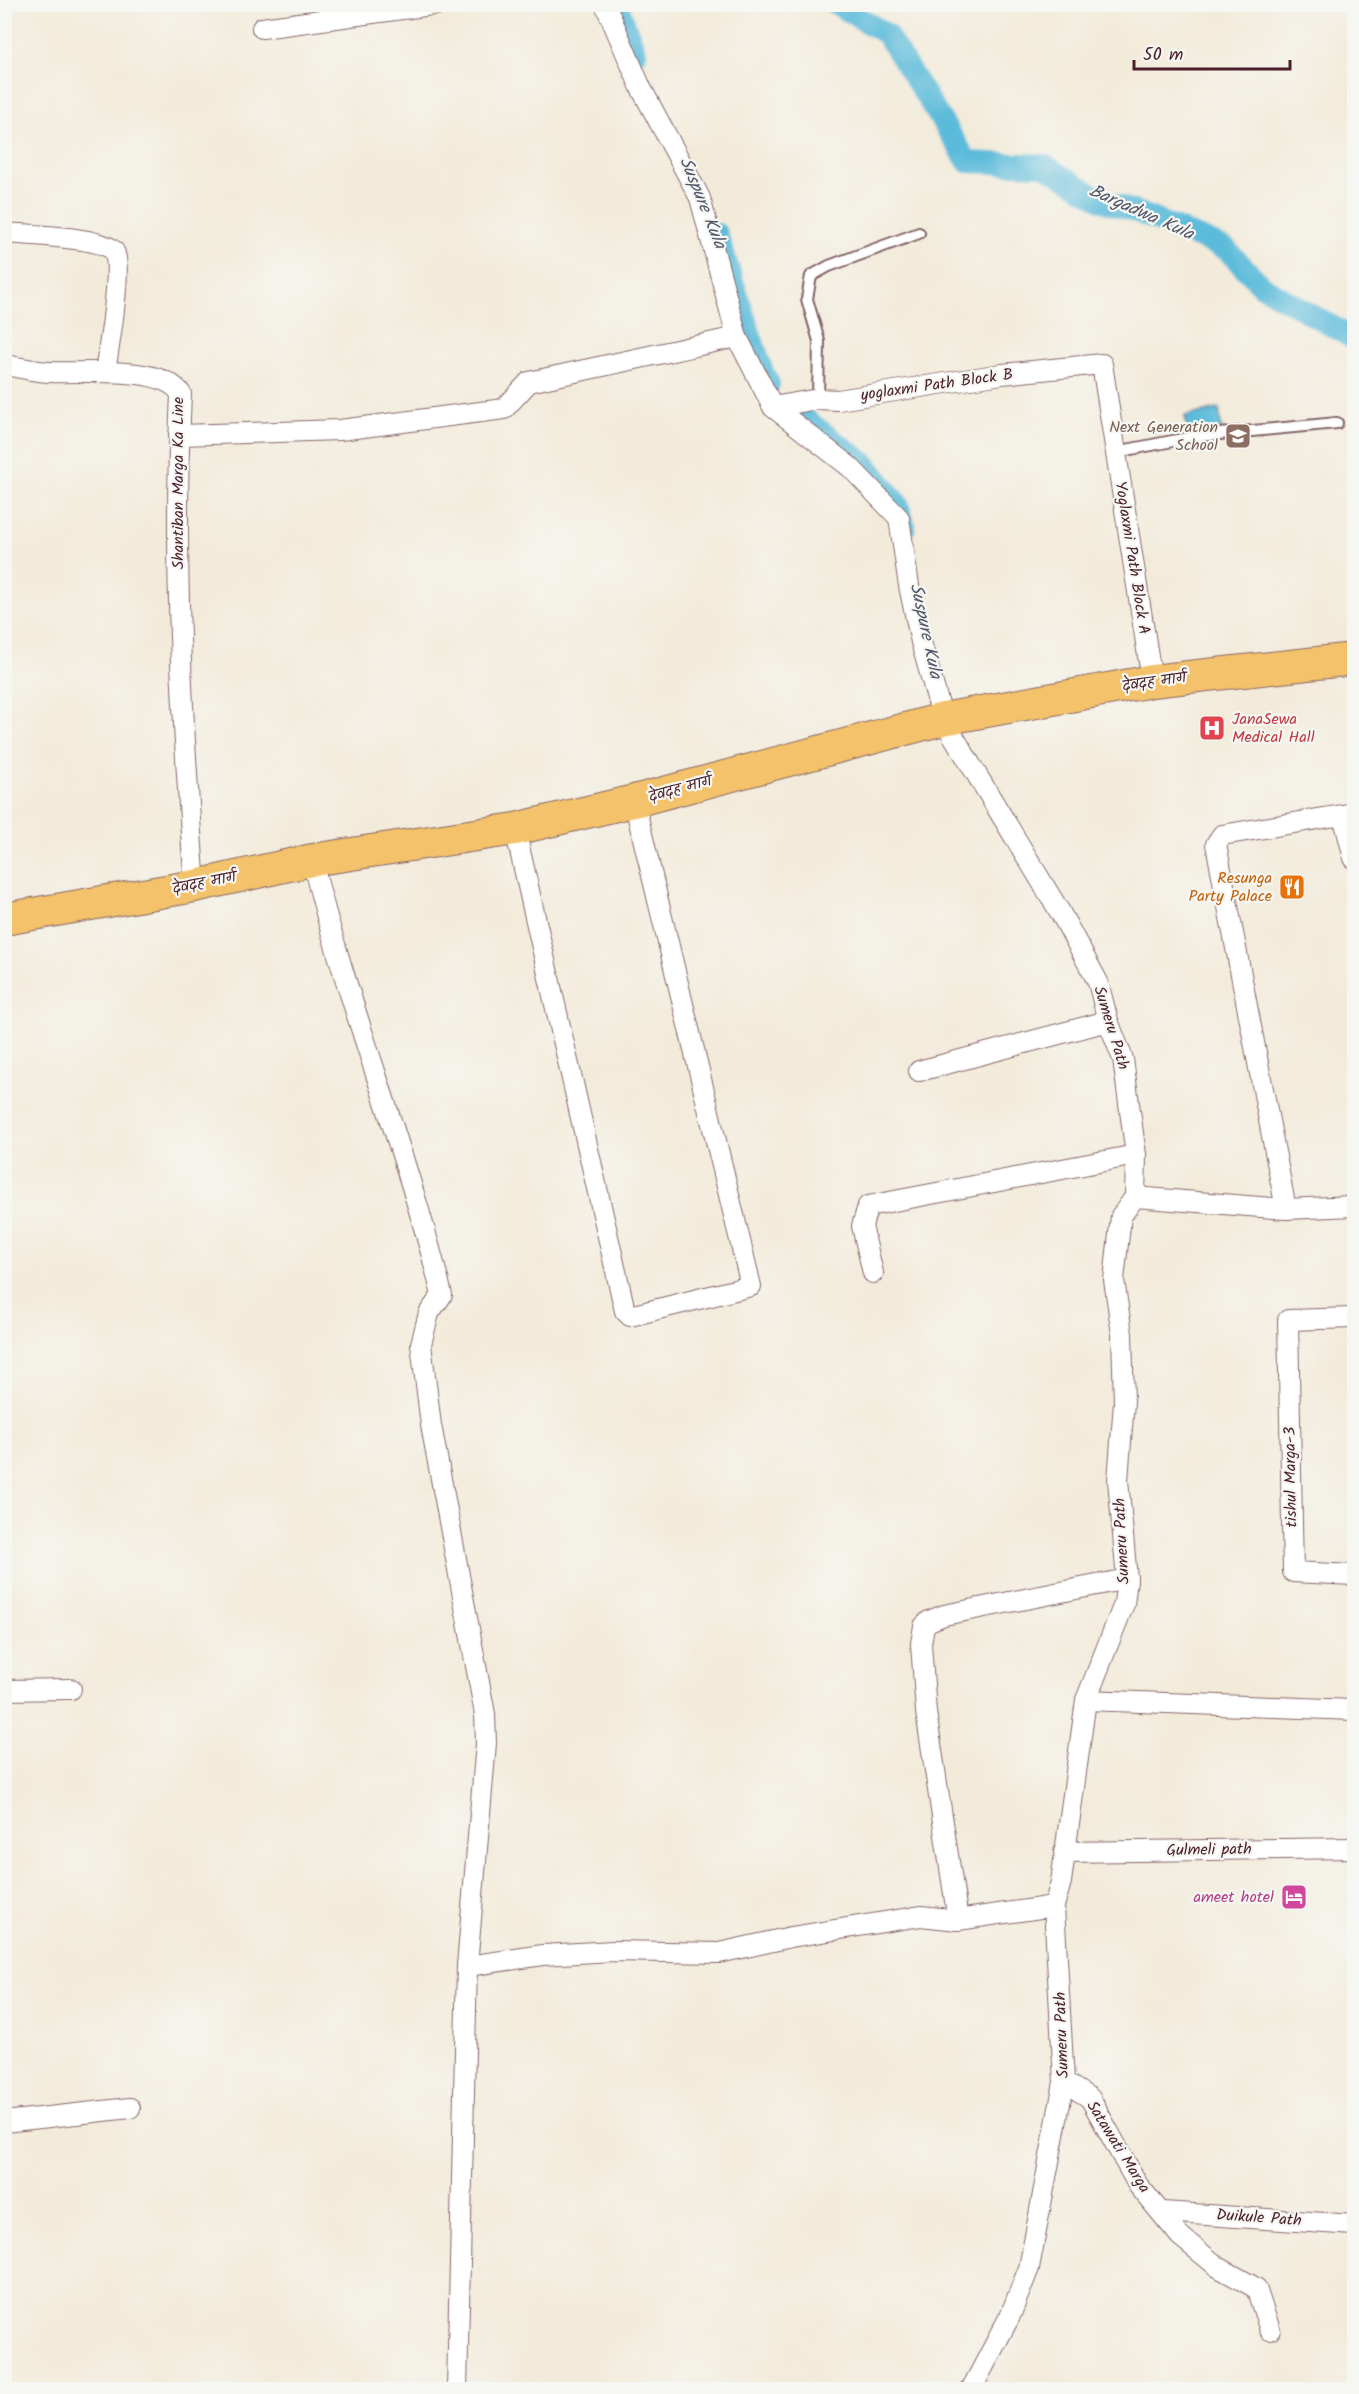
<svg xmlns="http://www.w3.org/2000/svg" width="1359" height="2394" font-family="Kalam,'Playpen Sans Deva',sans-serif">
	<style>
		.water { fill: #5cbbda; stroke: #536d82; stroke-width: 1.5 }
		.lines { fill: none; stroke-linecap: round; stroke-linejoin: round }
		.canal { stroke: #5cbbda; stroke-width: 22 }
		.service-casing { stroke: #856668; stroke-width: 14 }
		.minor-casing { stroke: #856668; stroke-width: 22 }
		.primary-casing { stroke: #856668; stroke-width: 34 }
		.service { stroke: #fff; stroke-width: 10 }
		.minor { stroke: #fff; stroke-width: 20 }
		.primary { stroke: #f4c26a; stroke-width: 32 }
		.labels { text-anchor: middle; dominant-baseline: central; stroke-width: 4.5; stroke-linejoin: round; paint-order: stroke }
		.street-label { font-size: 16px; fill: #4a1f2b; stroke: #f6f6f2 }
		.education-label { font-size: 16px; fill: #785e54; stroke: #f6f6f2; text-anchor: end }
		.health-label { font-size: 16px; fill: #be3a42; stroke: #f6f6f2; text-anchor: start }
		.food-label { font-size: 16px; fill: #c56008; stroke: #f6f6f2; text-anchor: end }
		.hotel-label { font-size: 16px; fill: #b23c85; stroke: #f6f6f2; text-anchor: end }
		.water-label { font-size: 18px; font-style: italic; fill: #505668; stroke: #f6f6f2 }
	</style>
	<rect width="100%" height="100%" fill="#f6f6f2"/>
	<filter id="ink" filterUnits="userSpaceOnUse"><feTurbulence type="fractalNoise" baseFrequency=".0167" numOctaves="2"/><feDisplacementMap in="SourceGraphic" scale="12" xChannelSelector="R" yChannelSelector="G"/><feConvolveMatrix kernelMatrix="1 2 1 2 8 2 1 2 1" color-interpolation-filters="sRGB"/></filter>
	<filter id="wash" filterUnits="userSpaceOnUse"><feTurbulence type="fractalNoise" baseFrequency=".008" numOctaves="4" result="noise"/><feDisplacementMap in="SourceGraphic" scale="24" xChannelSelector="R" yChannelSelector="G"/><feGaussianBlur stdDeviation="1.35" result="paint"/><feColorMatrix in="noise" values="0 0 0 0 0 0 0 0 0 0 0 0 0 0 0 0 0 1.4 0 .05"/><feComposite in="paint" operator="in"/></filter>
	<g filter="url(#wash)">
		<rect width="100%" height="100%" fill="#f3ebda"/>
		<!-- water -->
		<polygon class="water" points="1219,409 1222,433 1189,438 1185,416"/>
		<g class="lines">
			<!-- canal -->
			<g class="canal">
				<polyline points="617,4 636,53"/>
				<polyline points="836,4 886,34 968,162 1044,165 1103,201 1137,212 1226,249 1262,286 1354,339"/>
				<polyline points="717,234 763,372 769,384"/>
				<polyline points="802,417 866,464 898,504 905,527"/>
			</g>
		</g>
	</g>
	<g filter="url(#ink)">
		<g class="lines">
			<defs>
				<g id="service">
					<polyline points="818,399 819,341 807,299 811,276 829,266 919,233"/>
					<polyline points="1116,452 1198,436 1337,423"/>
				</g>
				<g id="minor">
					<polyline points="605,4 641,88 700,198 737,337 773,407 850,467 899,518 909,586 921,642 943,719 1060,912 1098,982 1108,1021 1123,1059 1136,1155 1135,1197 1121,1216 1114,1280 1122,1334 1124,1402 1118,1480 1127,1579 1124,1604 1086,1700 1061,1882 1054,1906 1064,2082 1029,2268 1010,2316 971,2390"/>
					<polyline points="262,28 439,4"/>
					<path d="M4 233C27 235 98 237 113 250 124 260 108 353 105 372"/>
					<path d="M4 365C20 367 35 372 51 372 82 374 163 364 181 394 173 561 182 720 195 886"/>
					<polyline points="773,407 818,399 838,400 1002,374 1102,364 1152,681"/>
					<polyline points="179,435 340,430 504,409 529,382 737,337"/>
					<polyline points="1343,815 1354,858"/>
					<polyline points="515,829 625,1311 630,1316 751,1286 634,801"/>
					<path d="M312 860C348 1007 406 1148 442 1295L429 1313 421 1344 431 1425 485 1714 486 1743 467 1966 457 2390"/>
					<polyline points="919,1071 1108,1021"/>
					<polyline points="1135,1197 1286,1209 1354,1206"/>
					<polyline points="1286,1209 1216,844 1222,835 1354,813"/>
					<polyline points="873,1273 862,1226 868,1206 1136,1155"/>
					<polyline points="1354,1318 1288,1320 1293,1572 1354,1575"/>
					<polyline points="4,1690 71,1689"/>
					<polyline points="1086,1700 1354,1710"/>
					<polyline points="1064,1852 1354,1848"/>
					<polyline points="958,1920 926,1712 921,1644 924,1626 929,1621 944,1615 1127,1579"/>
					<polyline points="467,1966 543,1955 613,1951 719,1953 791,1937 921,1916 958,1920 1054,1906"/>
					<polyline points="1064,2082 1090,2098 1138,2185 1180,2236 1218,2267 1256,2288 1270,2330"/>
					<polyline points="4,2122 130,2108"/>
					<polyline points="1163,2212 1354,2225"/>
				</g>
				<polyline id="primary" points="4,919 195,886 312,860 515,829 634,801 943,719 1152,681 1354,659"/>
			</defs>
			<!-- service casing -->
			<use href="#service" class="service-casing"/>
			<!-- minor casing -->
			<use href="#minor" class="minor-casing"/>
			<!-- primary casing -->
			<use href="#primary" class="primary-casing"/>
			<!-- service -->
			<use href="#service" class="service"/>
			<!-- minor -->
			<use href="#minor" class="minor"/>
			<!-- primary -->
			<use href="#primary" class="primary"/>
		</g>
	</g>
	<!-- icons -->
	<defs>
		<symbol id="school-square" viewBox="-11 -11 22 22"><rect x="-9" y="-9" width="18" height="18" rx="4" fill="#8d6e63" stroke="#f6f6f2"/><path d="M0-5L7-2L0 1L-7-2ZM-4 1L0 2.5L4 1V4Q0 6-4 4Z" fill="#fff"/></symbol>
		<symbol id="hospital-square" viewBox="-11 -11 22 22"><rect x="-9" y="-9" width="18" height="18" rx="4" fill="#e0444e" stroke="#f6f6f2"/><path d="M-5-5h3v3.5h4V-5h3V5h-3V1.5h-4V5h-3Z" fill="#fff"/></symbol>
		<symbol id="restaurant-square" viewBox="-11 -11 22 22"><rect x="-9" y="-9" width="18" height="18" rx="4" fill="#e8710a" stroke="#f6f6f2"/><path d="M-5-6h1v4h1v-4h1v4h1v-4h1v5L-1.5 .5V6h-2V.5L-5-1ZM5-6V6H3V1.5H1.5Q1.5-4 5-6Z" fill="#fff"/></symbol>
		<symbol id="hotel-square" viewBox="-11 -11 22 22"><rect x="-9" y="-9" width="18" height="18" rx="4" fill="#d1479c" stroke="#f6f6f2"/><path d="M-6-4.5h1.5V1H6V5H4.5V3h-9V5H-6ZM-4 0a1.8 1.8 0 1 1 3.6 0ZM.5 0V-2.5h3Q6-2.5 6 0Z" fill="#fff"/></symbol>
	</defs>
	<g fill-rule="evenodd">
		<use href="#school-square" x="1223" y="421" width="30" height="30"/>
		<use href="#hospital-square" x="1197" y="713" width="30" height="30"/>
		<use href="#restaurant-square" x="1277" y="872" width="30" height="30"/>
		<use href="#hotel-square" x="1279" y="1882" width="30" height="30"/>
	</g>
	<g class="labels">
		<!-- street labels -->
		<g class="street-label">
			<text transform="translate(937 385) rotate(-8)">yoglaxmi Path Block B</text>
			<text transform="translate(178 483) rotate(-90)">Shantiban Marga Ka Line</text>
			<text transform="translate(1132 558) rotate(81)">Yoglaxmi Path Block A</text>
			<text transform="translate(1154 682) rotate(-8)">देवदह मार्ग</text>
			<text transform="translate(680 789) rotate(-15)">देवदह मार्ग</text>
			<text transform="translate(204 883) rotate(-11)">देवदह मार्ग</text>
			<text transform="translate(1111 1028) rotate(73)">Sumeru Path</text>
			<text transform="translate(1291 1477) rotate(-91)">tishul Marga-3</text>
			<text transform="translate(1122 1541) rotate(-93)">Sumeru Path</text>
			<text transform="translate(1209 1850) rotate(-1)">Gulmeli path</text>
			<text transform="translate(1062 2035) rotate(-92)">Sumeru Path</text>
			<text transform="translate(1118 2147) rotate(58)">Satawati Marga</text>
			<text transform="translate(1259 2218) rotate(4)">Duikule Path</text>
		</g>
		<!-- education labels -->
		<g class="education-label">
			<text x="1218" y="427">Next Generation<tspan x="1218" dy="18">School</tspan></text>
		</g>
		<!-- health labels -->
		<g class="health-label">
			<text x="1232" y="719">JanaSewa<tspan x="1232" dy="18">Medical Hall</tspan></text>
		</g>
		<!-- food labels -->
		<g class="food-label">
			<text x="1272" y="878">Resunga<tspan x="1272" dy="18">Party Palace</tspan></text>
		</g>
		<!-- hotel labels -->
		<g class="hotel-label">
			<text x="1274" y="1897">ameet hotel</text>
		</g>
		<!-- water labels -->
		<g class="water-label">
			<text transform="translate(702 203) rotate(68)">Suspure Kula</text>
			<text transform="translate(1141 213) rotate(24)">Bargadwa Kula</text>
			<text transform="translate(925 631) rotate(78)">Suspure Kula</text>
		</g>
	</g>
	<!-- margin -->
	<rect width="1359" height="2394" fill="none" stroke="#f6f6f2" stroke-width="24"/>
	<!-- scale -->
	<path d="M1134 60v9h156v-9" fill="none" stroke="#4a1f2b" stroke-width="3"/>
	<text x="1143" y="60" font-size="18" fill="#4a1f2b" stroke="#f6f6f2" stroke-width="4.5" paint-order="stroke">50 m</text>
</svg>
